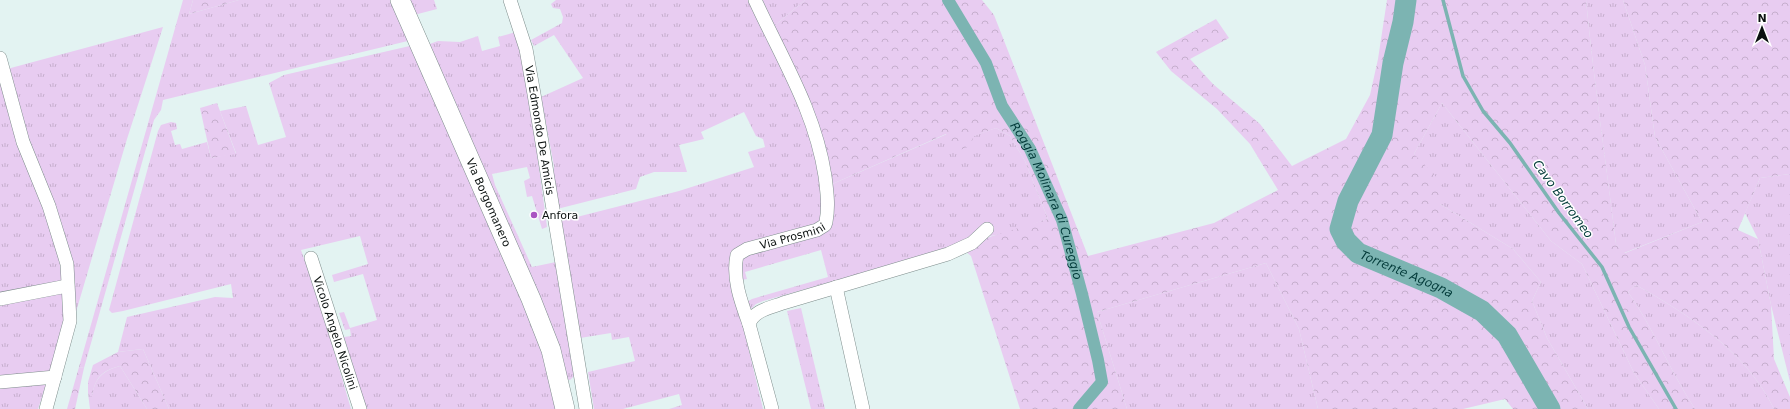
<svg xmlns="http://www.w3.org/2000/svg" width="1790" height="409" font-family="'DejaVu Sans',sans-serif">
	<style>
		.grass { fill: url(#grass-tufts) }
		.forest { fill: url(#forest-crowns) }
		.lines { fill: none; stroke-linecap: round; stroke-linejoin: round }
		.stream { stroke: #7cb4b2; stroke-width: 3.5 }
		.canal { stroke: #7cb4b2; stroke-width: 12 }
		.river { stroke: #7cb4b2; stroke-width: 21 }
		.minor-casing { stroke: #7e8d8c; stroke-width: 14 }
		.secondary-casing { stroke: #7e8d8c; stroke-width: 20 }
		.minor { stroke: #fff; stroke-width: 13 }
		.secondary { stroke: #fff; stroke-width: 19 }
		.poi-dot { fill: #aa54c2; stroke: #fff; stroke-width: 1.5 }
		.labels { text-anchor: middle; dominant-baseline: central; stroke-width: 3; stroke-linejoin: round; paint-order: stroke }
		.street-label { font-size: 11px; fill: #0a100f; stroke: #fff }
		.poi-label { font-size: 11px; fill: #0a100f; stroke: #fff; text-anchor: start }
		.water-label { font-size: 12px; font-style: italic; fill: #003938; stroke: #fff }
	</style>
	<defs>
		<pattern id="grass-tufts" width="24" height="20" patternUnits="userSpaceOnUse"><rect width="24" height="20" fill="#e8ccf1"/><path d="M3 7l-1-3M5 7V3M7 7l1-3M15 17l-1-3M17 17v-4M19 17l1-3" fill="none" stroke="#c6aecd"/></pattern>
		<pattern id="forest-crowns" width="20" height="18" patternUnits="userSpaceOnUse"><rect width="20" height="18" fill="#e8ccf1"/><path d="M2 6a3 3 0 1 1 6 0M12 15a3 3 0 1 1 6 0" fill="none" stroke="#c6aecd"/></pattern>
	</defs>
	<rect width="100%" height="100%" fill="#e3f3f2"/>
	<!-- grass -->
	<g class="grass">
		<polygon points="183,0 193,0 189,14 239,0 394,0 412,40 163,100 161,110 154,120 84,368 79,367"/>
		<polygon points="407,0 434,0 437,9 414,15"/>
		<path d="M556 0H751C780 59 819 125 822 192 823 202 822 213 821 223L741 245 739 309 763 409H669L682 405 679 394 623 409H594L588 372 635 361 629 337 612 340 611 333 580 338 561 221 679 191 754 167 748 152 765 147 763 139 756 136 744 112 701 132 704 139 679 145 687 172H654L640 177 636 189 561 208 557 207 553 181 554 166 541 97 583 78 554 35 534 46 531 40 562 23 563 17 560 9 553 8 551 4Z"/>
		<polygon points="759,0 805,0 773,27"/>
		<path d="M1586 0H1623L1645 65 1655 137 1702 222 1624 253 1616 244C1606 163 1594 82 1586 0Z"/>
		<polygon points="163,27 127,139 73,322 74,300 7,69"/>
		<polygon points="516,32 529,93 547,227 542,229 532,196 527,197 524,181 530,178 527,167 492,174 495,185 532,267 556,262 574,376 570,380 565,379 427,45 438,41 460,42 478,36 482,51 500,46 498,37"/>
		<polygon points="414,45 527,299 561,409 366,409 344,337 351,336 350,329 345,330 339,313 344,312 350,328 377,320 363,274 334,282 332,275 368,264 360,236 301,250 322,310 351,409 169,409 143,349 118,352 127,317 215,297 233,298 231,284 123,311 112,313 109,310 158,131 161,125 171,122 176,123 177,129 171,131 175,145 180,144 182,149 207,142 211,158 236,153 220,111 246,106 258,145 286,137 269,83 284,75"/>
		<polygon points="0,73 45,207 62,270 62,282 0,294"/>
		<polygon points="1442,103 1551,241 1582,264 1634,373 1659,409 1588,409 1547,338 1532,301 1541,282 1513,249 1440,204 1414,154"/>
		<polygon points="996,128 1010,136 1025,161 1048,219 1007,233 968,240 945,249 842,280 827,283 763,301 756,304 749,311 745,303 752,299 828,277 821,250 745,272 747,279 741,280 741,260 749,254 818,233 830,185 947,134 973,136"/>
		<polygon points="1790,174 1790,382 1771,305 1758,239 1745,213 1760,178"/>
		<polygon points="1266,263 1299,329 1318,409 1127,409 1097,312"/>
		<path d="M1636 285C1689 315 1747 352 1774 409H1695C1670 371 1654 329 1628 292Z"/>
		<polygon points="63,291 66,308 52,374 0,379 0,303"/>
		<polygon points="801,308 825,409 811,409 787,311"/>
		<path d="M120 366 147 409H90L88 393 92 396C95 378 102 371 120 366Z"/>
		<polygon points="47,382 38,409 0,409 0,387"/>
	</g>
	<!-- forest -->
	<g class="forest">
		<polygon points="193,0 239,0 189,14"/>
		<path d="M805 0H982L994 15 1088 256 1214 223 1278 190 1250 144 1217 109 1171 71 1156 52 1216 19 1229 38 1190 59 1213 84 1260 124 1292 166 1346 139 1370 95 1378 59 1387 0H1586C1594 82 1606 162 1616 244L1625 253 1702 222 1655 137 1645 65 1623 0H1790V174L1760 178 1738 230 1758 239 1771 305 1774 359 1790 397V409H1774C1747 352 1689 315 1636 285L1628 292C1654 329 1670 371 1695 409H1659L1634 373 1582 264 1551 241 1442 103 1414 154 1442 183 1440 204 1513 249 1541 282 1532 301 1547 338 1588 409H1513L1505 399 1463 409H1318L1299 329 1266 263 1097 312 1127 409H1020L971 256 964 250 986 238 1048 219 1025 161 1010 136 996 128 974 136 970 146 955 152 946 134 830 185 773 27Z"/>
		<polygon points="217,103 236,154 211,158 200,108"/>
		<path d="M143 349 169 409H147L120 366C101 371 95 378 92 397L88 393V382L93 365 118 352Z"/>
		<polygon points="79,367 84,368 75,409 67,409"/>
	</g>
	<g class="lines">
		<!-- stream -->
		<polyline class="stream" points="1443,0 1463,76 1483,111 1510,143 1559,213 1602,267 1629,327 1676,409"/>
		<!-- canal -->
		<path class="canal" id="s1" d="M948 0 986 63 1002 106 1030 149 1062 220 1082 294 1098 360 1102 382 1079 409"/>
		<!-- river -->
		<path class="river" id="s2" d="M1406 0 1403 22 1393 63 1382 135 1348 201 1340 229 1346 241 1358 253 1441 288 1482 311 1507 335 1550 409"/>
		<defs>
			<g id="minor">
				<path id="s3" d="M510 0 526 49 534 94 586 409"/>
				<polyline points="0,58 23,142 49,206 67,264 70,321 46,409"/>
				<path id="s4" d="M311 258 360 409"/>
				<polyline points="836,287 863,409"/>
				<polyline points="0,299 67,286"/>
				<path id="s5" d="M749 324C741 302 732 278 737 255L747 249 817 230 825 225 826 222C829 206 827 192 825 176 815 111 782 59 755 0"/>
				<polyline points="0,382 55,377"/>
				<path d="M772 409 749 324C754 310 770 308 783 303L948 254 972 243 987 229"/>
			</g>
			<g id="secondary">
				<path id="s6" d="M400 0 531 299 551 350 565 409"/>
			</g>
		</defs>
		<!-- minor casing -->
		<use href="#minor" class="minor-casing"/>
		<!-- secondary casing -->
		<use href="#secondary" class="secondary-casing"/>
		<!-- minor -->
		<use href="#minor" class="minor"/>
		<!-- secondary -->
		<use href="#secondary" class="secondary"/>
	</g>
	<!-- markers -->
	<circle class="poi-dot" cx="534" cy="215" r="4"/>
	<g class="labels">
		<!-- street labels -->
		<g class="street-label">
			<text stroke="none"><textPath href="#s3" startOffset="134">Via Edmondo De Amicis</textPath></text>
			<text stroke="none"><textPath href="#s6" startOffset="221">Via Borgomanero</textPath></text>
			<text stroke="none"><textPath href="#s5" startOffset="130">Via Prosmini</textPath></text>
			<text stroke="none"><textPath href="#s4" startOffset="79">Vicolo Angelo Nicolini</textPath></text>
		</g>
		<!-- poi labels -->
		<g class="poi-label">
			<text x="542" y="215">Anfora</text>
		</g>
		<!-- water labels -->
		<g class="water-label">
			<text transform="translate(1563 199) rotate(54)">Cavo Borromeo</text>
			<text stroke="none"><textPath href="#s1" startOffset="225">Roggia Molinara di Cureggio</textPath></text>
			<text stroke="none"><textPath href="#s2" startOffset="324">Torrente Agogna</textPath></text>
		</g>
	</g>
	<!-- north arrow -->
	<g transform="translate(1762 28)" stroke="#ffffff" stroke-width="3" paint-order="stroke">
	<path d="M0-3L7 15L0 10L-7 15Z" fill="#0a100f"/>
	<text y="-6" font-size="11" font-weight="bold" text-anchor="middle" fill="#0a100f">N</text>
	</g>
</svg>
